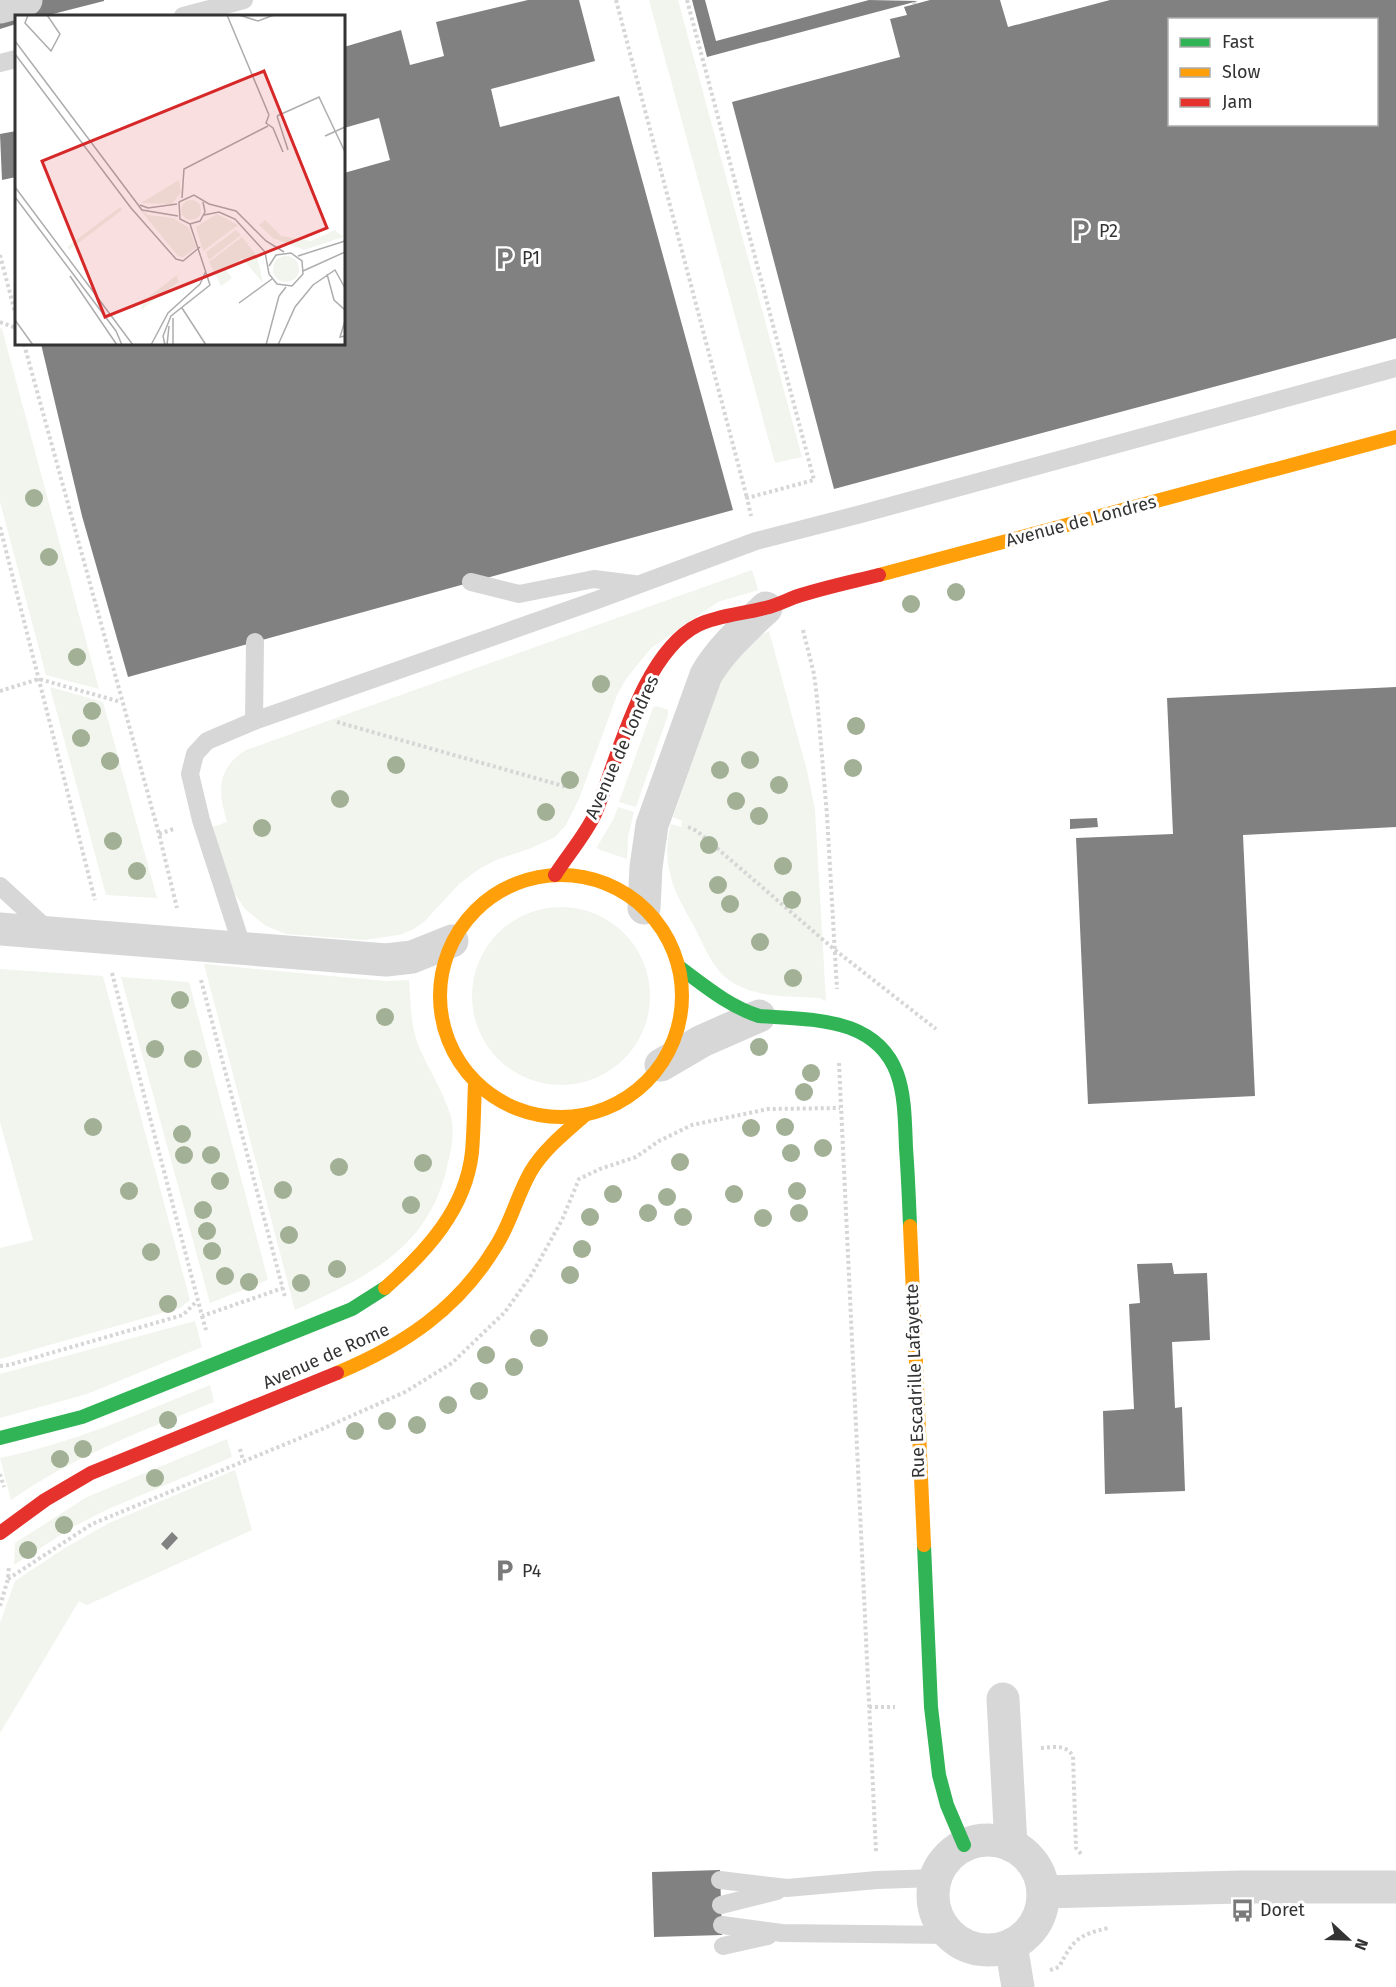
<svg xmlns="http://www.w3.org/2000/svg" width="1396" height="1987" font-family="'Fira Sans',sans-serif">
	<style>
		.green { fill: #f1f5ed }
		.building { fill: #818181; fill-rule: evenodd }
		.lines { fill: none; stroke-linecap: round; stroke-linejoin: round }
		.path { stroke: #d6d6d6; stroke-width: 4; stroke-dasharray: 3 3; stroke-linecap: butt }
		.lane { stroke: #d7d7d7; stroke-width: 18 }
		.street { stroke: #d7d7d7; stroke-width: 33 }
		.fast { stroke: #30b455; stroke-width: 14 }
		.slow { stroke: #ff9f0a; stroke-width: 14 }
		.jam { stroke: #e5322d; stroke-width: 14 }
		.tree { fill: #a2b095 }
		.labels { text-anchor: middle; dominant-baseline: central; stroke-width: 6; stroke-linejoin: round; paint-order: stroke }
		.poi-label { font-size: 18px; fill: #333; stroke: #fff; text-anchor: start }
		.street-label { font-size: 18px; fill: #333; stroke: #fff }
		.inset-road { fill: none; stroke: #adadad; stroke-width: 1.5 }
		.view { fill: #d62828; fill-opacity: 0.15; stroke: #d62828; stroke-width: 3 }
		.inset-edge { fill: none; stroke: #333; stroke-width: 3 }
	</style>
	<rect width="100%" height="100%" fill="#fff"/>
	<!-- green -->
	<g class="green">
		<polygon points="649,0 678,0 802,457 775,463"/>
		<polygon points="0,328 2,329 99,689 46,675 0,502"/>
		<path d="M752 570 758 590 718 602 651 648 626 679 617 695 579 799 566 825 555 837 531 848 496 860 479 869 459 884 424 922 412 930 399 935 364 940 286 934 266 926 245 909 228 884 213 827 227 822C218 792 216 769 246 750Z"/>
		<path d="M769 631 807 771 815 810 826 1001 819 998C793 996 761 998 737 985 714 973 706 950 695 928 684 908 673 891 669 869 666 854 667 839 671 824L681 827 682 821 673 817 721 681C732 661 748 642 769 631Z"/>
		<polygon points="50,687 103,702 157,898 106,895"/>
		<polygon points="656,706 668,710 668,715 636,807 619,802 653,708"/>
		<polygon points="618,807 634,812 628,837 627,859 598,849 597,847 613,820"/>
		<circle cx="561" cy="996" r="89"/>
		<path d="M204 964 385 981 409 980C411 1003 410 1025 419 1047 429 1071 444 1092 451 1117 455 1134 451 1151 447 1167 428 1250 366 1277 295 1310Z"/>
		<polygon points="0,969 103,976 190,1300 180,1308 0,1359 0,1248 33,1240 0,1122"/>
		<polygon points="121,977 189,982 268,1280 210,1303"/>
		<polygon points="195,1321 202,1347 87,1394 0,1418 0,1374"/>
		<path d="M210 1385 214 1402C144 1430 74 1456 11 1500L0 1458C73 1443 141 1413 210 1385Z"/>
		<polygon points="227,1439 232,1457 106,1510 73,1527 14,1565 15,1543 87,1497"/>
		<polygon points="235,1470 252,1530 87,1605 79,1601 0,1733 0,1623 15,1581 65,1548 109,1523"/>
	</g>
	<!-- building -->
	<g class="building">
		<polygon points="0,0 104,0 104,1 45,16 16,16 16,24 0,29"/>
		<polygon points="528,0 579,0 595,61 491,89 500,127 619,96 733,510 128,677 82,516 41,344 344,344 344,173 390,160 379,118 344,128 344,47 401,30 410,65 444,56 436,22"/>
		<polygon points="692,0 705,0 716,41 869,0 918,1 707,57"/>
		<path d="M930 0H1000L1008 27 1110 0H1396V338L834 489 732 102 900 57 890 19 907 15 904 7ZM1170 20H1376V124H1170Z"/>
		<polygon points="16,131 16,177 2,180 0,134"/>
		<polygon points="1396,687 1396,827 1243,835 1255,1096 1088,1104 1076,838 1173,834 1167,698"/>
		<polygon points="1097,818 1098,827 1070,829 1070,819"/>
		<polygon points="1172,1263 1174,1274 1207,1273 1210,1340 1172,1342 1175,1408 1182,1407 1185,1491 1105,1494 1103,1411 1134,1409 1129,1304 1140,1303 1137,1264"/>
		<polygon points="172,1532 178,1538 167,1550 161,1544"/>
		<polygon points="720,1870 722,1935 654,1937 652,1872"/>
	</g>
	<g class="lines">
		<!-- path -->
		<g class="path">
			<polyline points="616,0 747,498"/>
			<polyline points="687,0 814,480 747,498 751,516"/>
			<polyline points="914,2 914,4"/>
			<polyline points="0,255 16,316"/>
			<polyline points="0,322 16,328"/>
			<polyline points="24,344 159,834 177,908"/>
			<polyline points="0,527 95,900"/>
			<polyline points="803,630 814,674 817,698 827,815 837,989"/>
			<polyline points="0,691 39,679 121,702"/>
			<polyline points="337,722 567,787"/>
			<polyline points="688,827 697,831 835,950 936,1029"/>
			<polyline points="159,834 176,828"/>
			<polyline points="112,973 202,1316 283,1288"/>
			<polyline points="201,980 285,1297"/>
			<polyline points="839,1063 876,1852"/>
			<polyline points="202,1316 206,1330"/>
			<polyline points="0,1366 9,1365 183,1315 197,1301"/>
			<polyline points="240,1449 243,1460"/>
			<polyline points="0,1474 4,1487"/>
			<polyline points="8,1579 92,1524 322,1429 405,1392 452,1363 505,1312 532,1274 562,1220 579,1179 600,1169 636,1157 659,1141 692,1125 768,1109 840,1108"/>
			<polyline points="0,1606 8,1579 9,1566"/>
			<polyline points="869,1707 895,1707"/>
			<path d="M1041 1748C1053 1747 1066 1744 1073 1756L1076 1848 1082 1855"/>
			<path d="M1050 1970 1059 1967C1073 1940 1078 1935 1108 1928"/>
		</g>
		<!-- lane -->
		<g class="lane">
			<polyline points="183,16 244,0"/>
			<polyline points="0,63 16,59"/>
			<polyline points="471,582 519,594 594,579 634,584"/>
			<polyline points="254,721 255,642"/>
			<polyline points="0,886 49,931"/>
			<polyline points="243,949 201,820 190,774 195,754 207,741 254,721 597,600 756,541 861,514 1396,368"/>
			<polyline points="720,1880 787,1888 877,1880 936,1878"/>
			<polyline points="721,1905 777,1891"/>
			<polyline points="722,1925 782,1933 950,1935"/>
			<polyline points="723,1946 768,1936"/>
		</g>
		<!-- street -->
		<g class="street">
			<polyline points="0,7 26,0"/>
			<path d="M644 908 646 867 652 825 706 675C721 649 744 629 766 608"/>
			<polyline points="0,929 386,960 412,957 452,941"/>
			<polyline points="661,1065 702,1041 759,1016"/>
			<polyline points="1003,1699 1011,1845"/>
			<circle cx="988" cy="1895" r="55"/>
			<polyline points="1043,1892 1241,1887 1396,1887"/>
			<polyline points="1011,1945 1018,1987"/>
		</g>
		<!-- fast -->
		<g class="fast">
			<path d="M679 967C705 986 728 1006 759 1016 789 1018 821 1018 850 1028 906 1049 904 1098 906 1148 908 1174 909 1200 910 1226"/>
			<polyline points="0,1438 82,1417 352,1309 385,1288"/>
			<polyline points="924,1545 931,1707 939,1775 947,1805 964,1845"/>
		</g>
		<!-- slow -->
		<g class="slow">
			<polyline points="879,575 1396,437"/>
			<circle cx="561" cy="996" r="121"/>
			<polyline points="910,1226 924,1545"/>
			<path d="M385 1288C426 1252 466 1209 472 1152 474 1129 474 1106 475 1083"/>
			<path d="M337 1373C404 1345 458 1309 496 1246 511 1223 517 1195 531 1171 544 1149 566 1132 585 1115"/>
		</g>
		<!-- jam -->
		<g class="jam">
			<path d="M555 875C567 856 586 834 595 814 618 759 642 653 698 625 719 615 743 614 765 608 775 606 785 601 795 597 822 588 851 582 879 575"/>
			<polyline points="0,1533 45,1500 91,1473 337,1373"/>
		</g>
	</g>
	<!-- trees -->
	<g class="tree">
		<circle cx="34" cy="498" r="9"/>
		<circle cx="49" cy="557" r="9"/>
		<circle cx="956" cy="592" r="9"/>
		<circle cx="911" cy="604" r="9"/>
		<circle cx="77" cy="657" r="9"/>
		<circle cx="601" cy="684" r="9"/>
		<circle cx="92" cy="711" r="9"/>
		<circle cx="856" cy="726" r="9"/>
		<circle cx="81" cy="738" r="9"/>
		<circle cx="750" cy="760" r="9"/>
		<circle cx="110" cy="761" r="9"/>
		<circle cx="396" cy="765" r="9"/>
		<circle cx="853" cy="768" r="9"/>
		<circle cx="720" cy="770" r="9"/>
		<circle cx="570" cy="780" r="9"/>
		<circle cx="779" cy="785" r="9"/>
		<circle cx="340" cy="799" r="9"/>
		<circle cx="736" cy="801" r="9"/>
		<circle cx="546" cy="812" r="9"/>
		<circle cx="759" cy="816" r="9"/>
		<circle cx="262" cy="828" r="9"/>
		<circle cx="113" cy="841" r="9"/>
		<circle cx="709" cy="845" r="9"/>
		<circle cx="783" cy="866" r="9"/>
		<circle cx="137" cy="871" r="9"/>
		<circle cx="718" cy="885" r="9"/>
		<circle cx="792" cy="900" r="9"/>
		<circle cx="730" cy="904" r="9"/>
		<circle cx="760" cy="942" r="9"/>
		<circle cx="793" cy="978" r="9"/>
		<circle cx="180" cy="1000" r="9"/>
		<circle cx="385" cy="1017" r="9"/>
		<circle cx="759" cy="1047" r="9"/>
		<circle cx="155" cy="1049" r="9"/>
		<circle cx="193" cy="1059" r="9"/>
		<circle cx="811" cy="1073" r="9"/>
		<circle cx="804" cy="1092" r="9"/>
		<circle cx="93" cy="1127" r="9"/>
		<circle cx="785" cy="1127" r="9"/>
		<circle cx="751" cy="1128" r="9"/>
		<circle cx="182" cy="1134" r="9"/>
		<circle cx="823" cy="1148" r="9"/>
		<circle cx="791" cy="1153" r="9"/>
		<circle cx="184" cy="1155" r="9"/>
		<circle cx="211" cy="1155" r="9"/>
		<circle cx="680" cy="1162" r="9"/>
		<circle cx="423" cy="1163" r="9"/>
		<circle cx="339" cy="1167" r="9"/>
		<circle cx="220" cy="1181" r="9"/>
		<circle cx="283" cy="1190" r="9"/>
		<circle cx="129" cy="1191" r="9"/>
		<circle cx="797" cy="1191" r="9"/>
		<circle cx="613" cy="1194" r="9"/>
		<circle cx="734" cy="1194" r="9"/>
		<circle cx="667" cy="1197" r="9"/>
		<circle cx="411" cy="1205" r="9"/>
		<circle cx="203" cy="1210" r="9"/>
		<circle cx="648" cy="1213" r="9"/>
		<circle cx="799" cy="1213" r="9"/>
		<circle cx="590" cy="1217" r="9"/>
		<circle cx="683" cy="1217" r="9"/>
		<circle cx="763" cy="1218" r="9"/>
		<circle cx="207" cy="1231" r="9"/>
		<circle cx="289" cy="1235" r="9"/>
		<circle cx="582" cy="1249" r="9"/>
		<circle cx="212" cy="1251" r="9"/>
		<circle cx="151" cy="1252" r="9"/>
		<circle cx="337" cy="1269" r="9"/>
		<circle cx="570" cy="1275" r="9"/>
		<circle cx="225" cy="1276" r="9"/>
		<circle cx="249" cy="1282" r="9"/>
		<circle cx="301" cy="1283" r="9"/>
		<circle cx="168" cy="1304" r="9"/>
		<circle cx="539" cy="1338" r="9"/>
		<circle cx="486" cy="1355" r="9"/>
		<circle cx="514" cy="1367" r="9"/>
		<circle cx="479" cy="1391" r="9"/>
		<circle cx="448" cy="1405" r="9"/>
		<circle cx="168" cy="1420" r="9"/>
		<circle cx="387" cy="1421" r="9"/>
		<circle cx="417" cy="1425" r="9"/>
		<circle cx="355" cy="1431" r="9"/>
		<circle cx="83" cy="1449" r="9"/>
		<circle cx="60" cy="1459" r="9"/>
		<circle cx="155" cy="1478" r="9"/>
		<circle cx="64" cy="1525" r="9"/>
		<circle cx="28" cy="1550" r="9"/>
	</g>
	<!-- icons -->
	<defs>
		<symbol id="parking-bare" viewBox="-9 -9 18 18"><path d="M-3.5-5.5H1a3.5 3.5 0 0 1 0 7H-1V5.5H-3.5ZM-1-3.4V-.6H.8a1.4 1.4 0 0 0 0-2.8Z" fill="#7a7a7a" stroke="#fff" stroke-width="2.5" paint-order="stroke"/></symbol>
		<symbol id="bus-bare" viewBox="-9 -9 18 18"><path d="M-5-6H5V4H4V6H2V4H-2V6H-4V4H-5ZM-3.5-4V0h7V-4ZM-3.5 1.2v1.5H-2V1.2ZM2 1.2v1.5H3.5V1.2Z" fill="#7a7a7a" stroke="#fff" stroke-width="2.5" paint-order="stroke"/></symbol>
	</defs>
	<g fill-rule="evenodd">
		<use href="#parking-bare" x="1064" y="214" width="33" height="33"/>
		<use href="#parking-bare" x="488" y="242" width="33" height="33"/>
		<use href="#parking-bare" x="488" y="1554" width="33" height="33"/>
		<use href="#bus-bare" x="1226" y="1894" width="33" height="33"/>
	</g>
	<g class="labels">
		<!-- poi labels -->
		<g class="poi-label">
			<text x="1099" y="231">P2</text>
			<text x="522" y="258">P1</text>
			<text x="522" y="1571">P4</text>
			<text x="1260" y="1910">Doret</text>
		</g>
		<!-- street labels -->
		<g class="street-label">
			<text transform="translate(1081 521) rotate(-15)">Avenue de Londres</text>
			<text transform="translate(622 747) rotate(-66)">Avenue de Londres</text>
			<text transform="translate(326 1356) rotate(-24)">Avenue de Rome</text>
			<text transform="translate(915 1381) rotate(-92)">Rue Escadrille Lafayette</text>
		</g>
	</g>
	<!-- overview -->
	<g transform="translate(15 15)">
		<rect width="330" height="330" fill="#fff"/>
		<path d="M164 165 166 177 157 189 126 188ZM166 195a10 10 0 1 1 20 0a10 10 0 1 1-20 0ZM122 191 133 200 158 203 174 213 181 233 168 242 163 241ZM105 192 107 195 54 235 52 232ZM202 199 223 210 188 236 181 212ZM250 205 266 221 296 226 320 215 328 222 289 235 258 223 244 210ZM221 215 226 220 194 245 191 237ZM227 222 242 241 248 268 227 243 211 255 217 263 206 271 194 247ZM258 254a13 13 0 1 1 26 0a13 13 0 1 1-26 0ZM162 260 163 267 126 295 127 287Z" fill="#f1f5ed"/>
		<path class="inset-road" d="M13 0 10 8 36 36 45 19 32 0M212 0 254 100M224 0 243 6 259 0M0 26 127 195 163 201M0 39 116 193 161 244 168 246 185 232M254 100 251 108 258 113 268 137M262 101 304 82 330 137M262 101 273 135M310 121 330 112M0 172 118 330M0 182 101 316 107 330M167 183 169 154 253 111M188 187 190 197 185 206 175 209 165 204 164 187 179 180 194 189 221 196 251 226 269 237M125 190 133 193 162 189M189 200 204 197 220 204 250 237 254 259 262 269 277 271 288 259 287 246 276 238 261 240 254 251M283 241 330 226M288 256 330 237M312 259 319 285 330 295M55 261 102 330M224 288 257 264M167 293 191 330M158 303V330M0 305 18 330M330 306 325 322 330 321M136 330 153 298 185 269 191 256M150 330 148 321 156 301 195 270 175 209M152 330 154 311M251 330 264 281 271 272M263 330 280 292 298 270 320 255 330 273"/>
		<path class="view" d="M249 56 312 213 90 302 27 146Z"/>
		<rect width="330" height="330" class="inset-edge"/>
	</g>
	<!-- legend -->
	<rect x="1168" y="18" width="210" height="108" fill="#ffffff" stroke="#adadad" stroke-width="1.5"/>
	<rect x="1180" y="38" width="30" height="9" fill="#30b455" stroke="#adadad" stroke-width="1.5"/>
	<text x="1222" y="48" font-size="18" fill="#333333">Fast</text>
	<rect x="1180" y="68" width="30" height="9" fill="#ff9f0a" stroke="#adadad" stroke-width="1.5"/>
	<text x="1222" y="78" font-size="18" fill="#333333">Slow</text>
	<rect x="1180" y="98" width="30" height="9" fill="#e5322d" stroke="#adadad" stroke-width="1.5"/>
	<text x="1222" y="108" font-size="18" fill="#333333">Jam</text>
	<!-- north arrow -->
	<g transform="translate(1348 1939) rotate(112)" stroke="#ffffff" stroke-width="4.5" paint-order="stroke">
	<path d="M0-4.5L10 22L0 15L-10 22Z" fill="#333333"/>
	<text y="-9" font-size="16" font-weight="bold" text-anchor="middle" fill="#333333">N</text>
	</g>
</svg>
